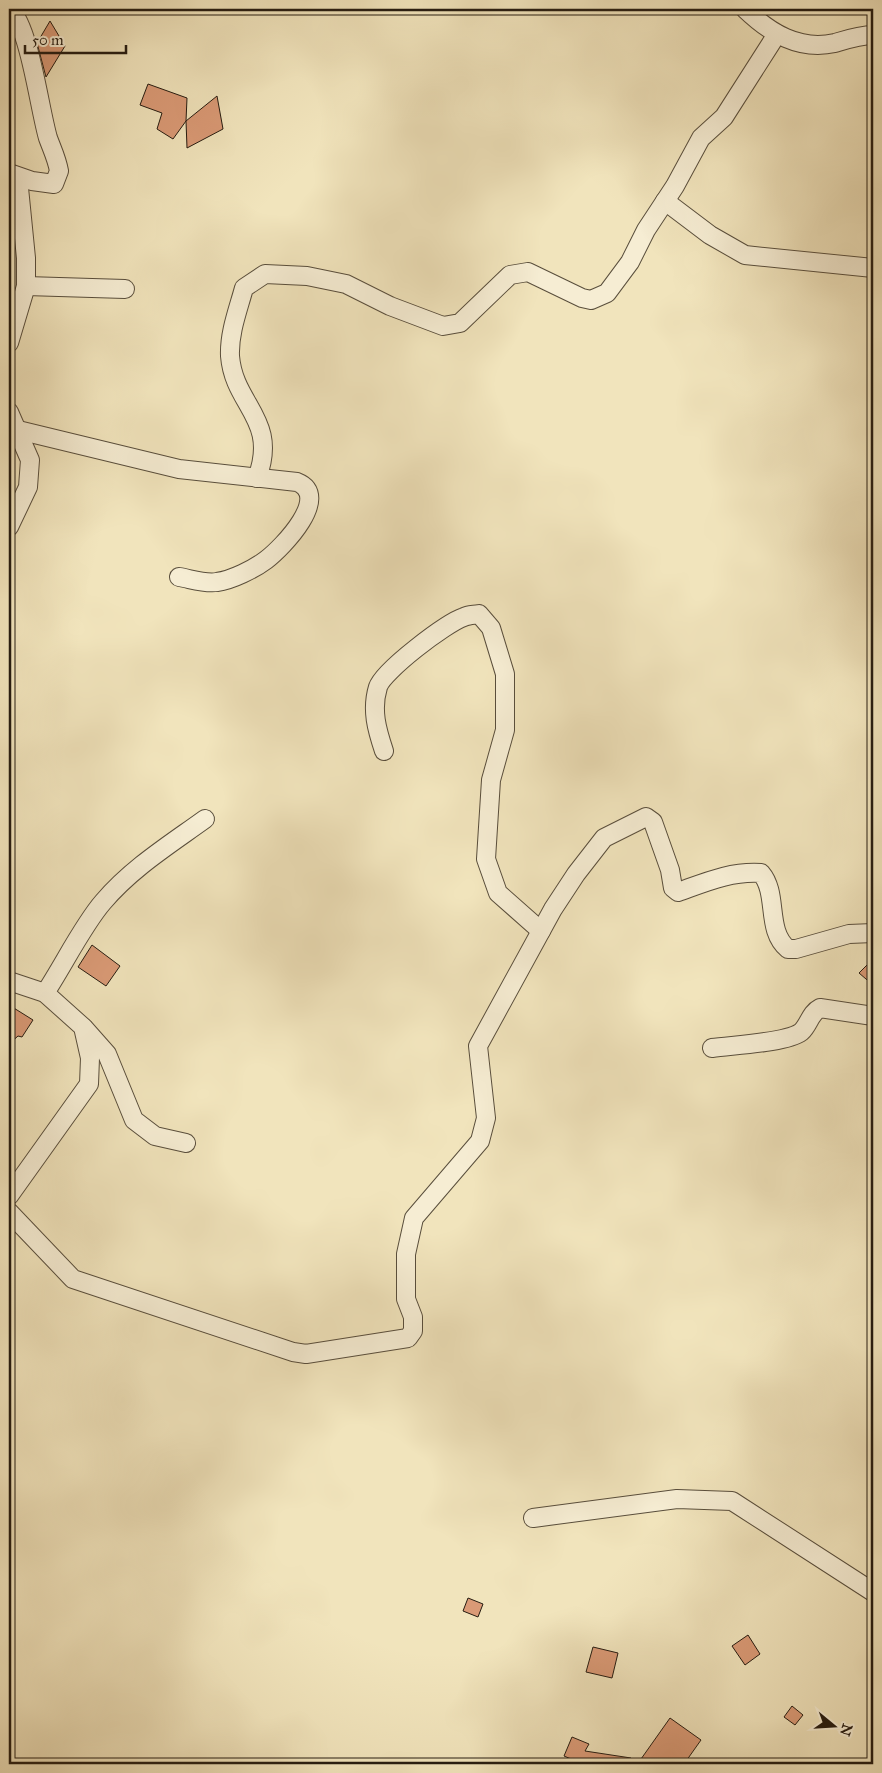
<svg xmlns="http://www.w3.org/2000/svg" width="882" height="1773" font-family="'IM FELL Great Primer',serif">
	<style>
		.building { fill: #da9a76; stroke: #261c11 }
		.lines { fill: none; stroke-linecap: round; stroke-linejoin: round }
		.minor-casing { stroke: #594e3c; stroke-width: 20 }
		.minor { stroke: #f6edd3; stroke-width: 18 }
	</style>
	<rect width="100%" height="100%" fill="#f1e4bc"/>
	<filter id="stains"><feTurbulence type="fractalNoise" baseFrequency=".004" numOctaves="4"/><feColorMatrix values="0 0 0 0 .2 0 0 0 0 .09 0 0 0 0 .02 0 0 0 .5 -.17"/></filter>
	<radialGradient id="worn" r=".72"><stop offset=".6" stop-color="#630" stop-opacity="0"/><stop offset="1" stop-color="#630" stop-opacity=".3"/></radialGradient>
	<!-- building -->
	<g class="building">
		<polygon points="50,21 65,46 46,77 37,43"/>
		<polygon points="148,84 187,98 186,121 173,139 157,129 162,113 140,105"/>
		<polygon points="217,96 223,129 187,148 186,121"/>
		<polygon points="92,945 120,966 106,986 78,967"/>
		<polygon points="873,959 873,985 859,973"/>
		<polygon points="9,1005 33,1020 22,1037 18,1036 9,1044"/>
		<polygon points="468,1598 483,1604 478,1617 463,1611"/>
		<polygon points="748,1635 760,1654 745,1665 732,1646"/>
		<polygon points="593,1647 618,1653 612,1678 586,1672"/>
		<polygon points="792,1706 803,1715 795,1725 784,1717"/>
		<polygon points="670,1718 701,1740 684,1764 648,1764 641,1759"/>
		<polygon points="572,1737 589,1744 585,1751 631,1758 630,1764 583,1764 564,1756"/>
	</g>
	<g class="lines">
		<defs>
			<g id="minor">
				<path d="M745 9C770 33 799 51 835 43 848 39 860 35 873 35"/>
				<path d="M9 173 32 181 54 184 59 171C57 159 52 149 48 138 39 107 30 29 10 9"/>
				<polyline points="665,201 710,235 745,255 873,268"/>
				<polyline points="26,286 125,289"/>
				<polyline points="9,343 26,286 26,258 18,178"/>
				<polyline points="9,412 30,460 28,487 9,527"/>
				<path d="M18 430 179 469 297 482C332 496 283 547 266 560 254 569 232 580 217 582 205 584 191 579 179 577"/>
				<path d="M257 478C279 419 234 406 230 356 229 333 238 310 244 288L265 274 307 276 346 284 390 306 443 326 460 323 510 275 528 272 582 298 591 300 607 293 630 262 646 230 675 186 701 138 724 117 777 34"/>
				<path d="M384 751C377 730 371 710 378 687 383 671 446 623 464 617 468 615 474 615 479 614L491 628 505 674V730L491 780 486 859 498 893 541 931"/>
				<polyline points="9,981 45,993 83,1027 90,1058 89,1084 9,1196"/>
				<path d="M45 993C63 966 83 925 103 902 132 868 169 845 205 819"/>
				<polyline points="84,1028 107,1054 134,1120 155,1136 186,1143"/>
				<path d="M712 1048C733 1045 786 1043 801 1032 809 1025 810 1013 820 1008L873 1016"/>
				<path d="M9 1212 73 1279 293 1352 306 1354 408 1338 413 1331V1317L406 1299V1254L414 1218 480 1141 486 1118 478 1046 553 909 576 874 604 838 646 817 653 822 670 870 673 888 678 892C706 882 731 871 761 873 779 894 765 930 788 949H796L849 934 873 933"/>
				<polyline points="533,1518 677,1499 732,1501 873,1592"/>
			</g>
		</defs>
		<!-- minor casing -->
		<use href="#minor" class="minor-casing"/>
		<!-- minor -->
		<use href="#minor" class="minor"/>
	</g>
	<!-- margin -->
	<rect width="882" height="1773" fill="none" stroke="#f1e4bc" stroke-width="30"/>
	<rect x="10" y="10" width="862" height="1753" fill="none" stroke="#261c11" stroke-width="2.5"/>
	<rect x="15" y="15" width="852" height="1743" fill="none" stroke="#261c11"/>
	<!-- north arrow -->
	<g transform="translate(834 1726) rotate(108)" stroke="#f6edd3" stroke-width="4" paint-order="stroke">
	<path d="M0-4L9 19L0 12L-9 19Z" fill="#261c11"/>
	<text y="-8" font-size="14" font-weight="bold" text-anchor="middle" fill="#261c11">N</text>
	</g>
	<!-- scale -->
	<path d="M25 45v8h101v-8" fill="none" stroke="#261c11" stroke-width="2.5"/>
	<text x="32" y="45" font-size="15" fill="#261c11" stroke="#f6edd3" stroke-width="4" paint-order="stroke">50 m</text>
	<rect width="100%" height="100%" filter="url(#stains)"/>
	<rect width="100%" height="100%" fill="url(#worn)"/>
</svg>
